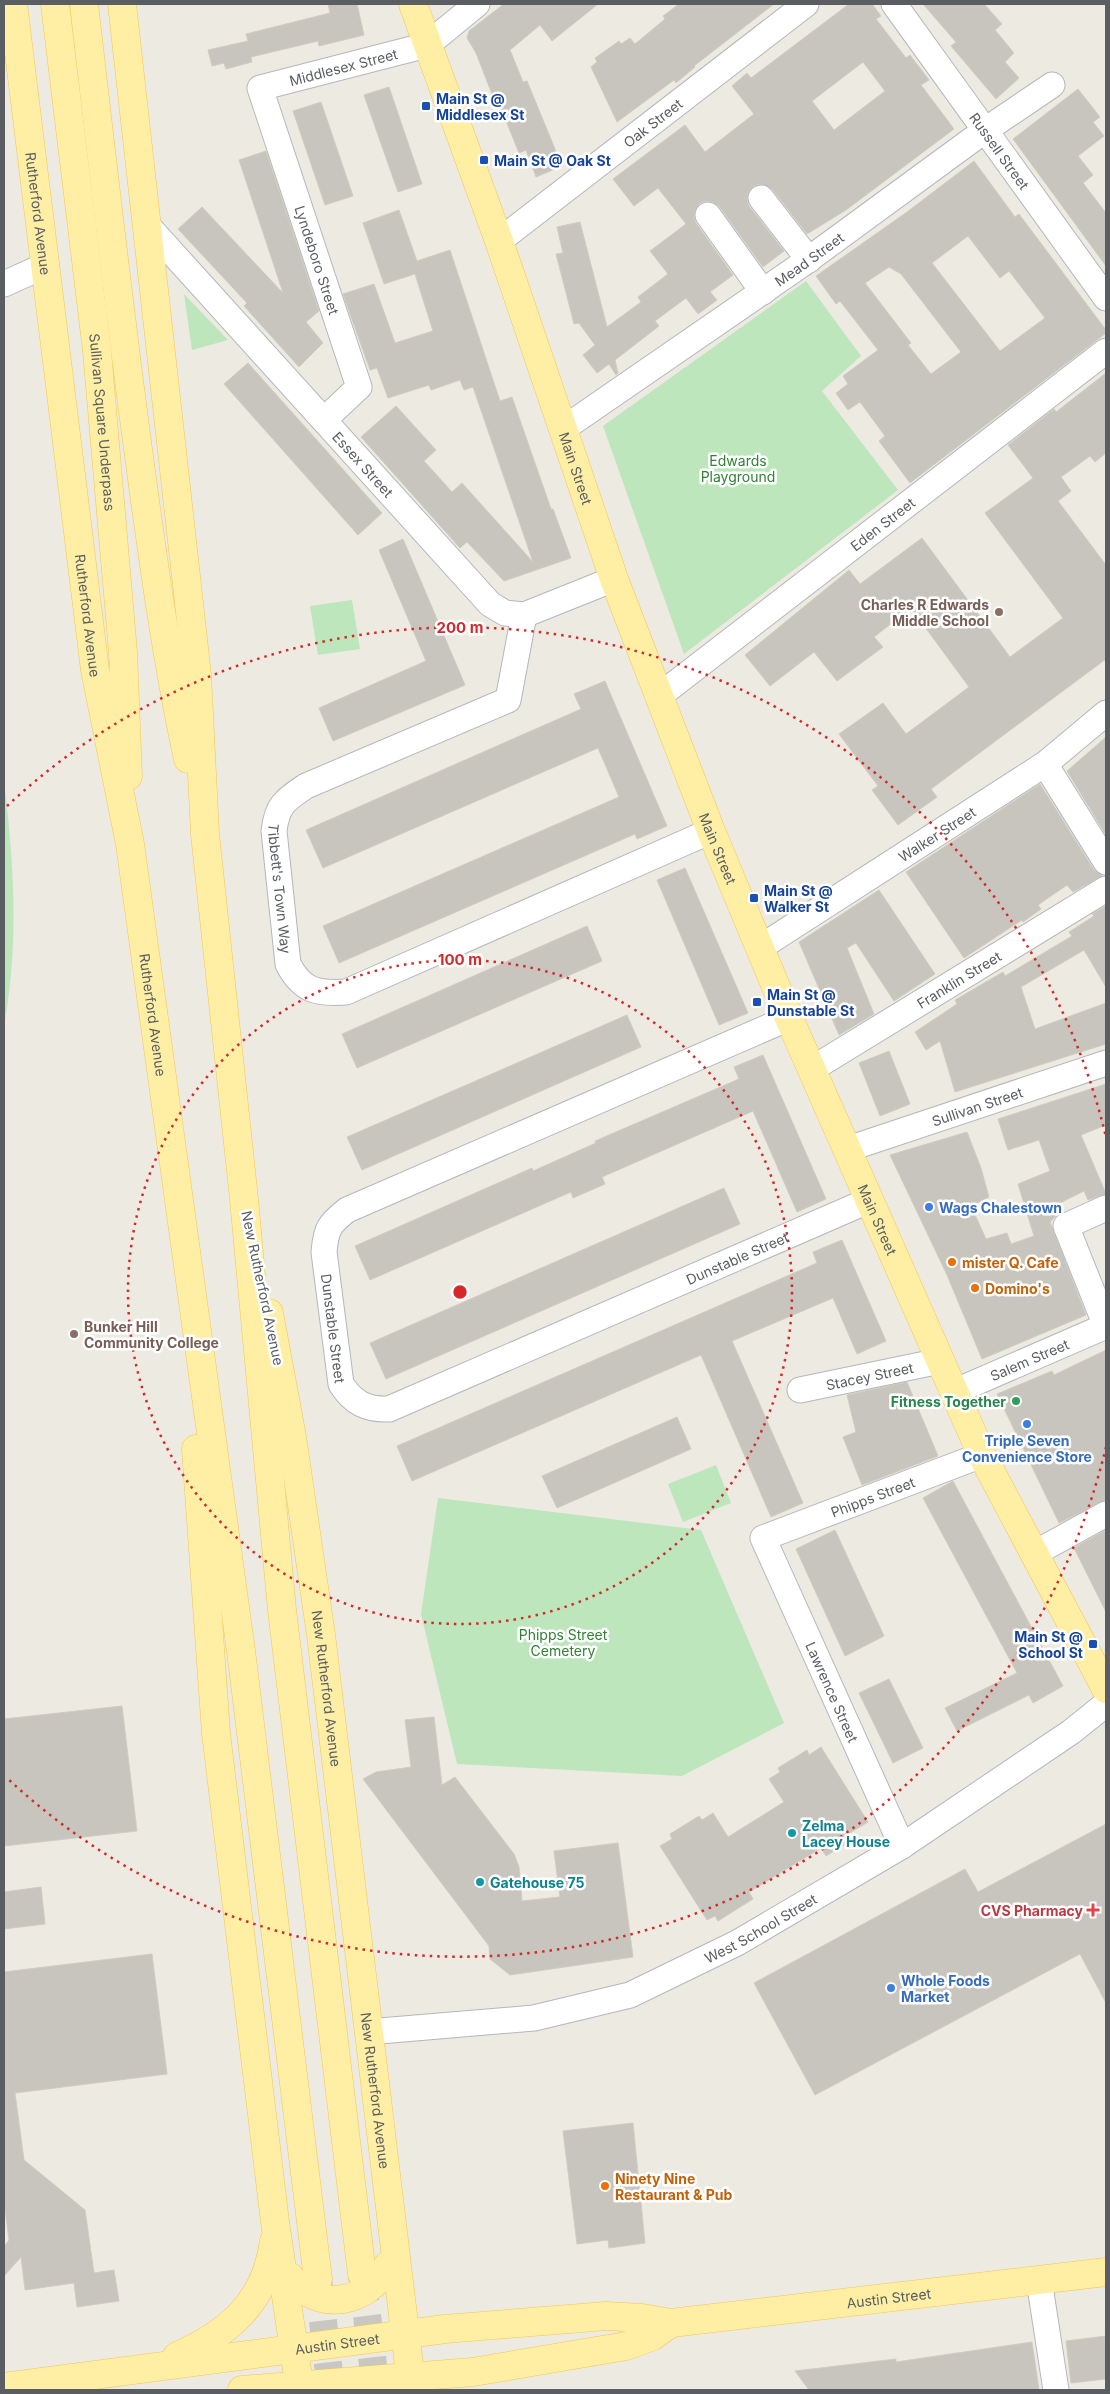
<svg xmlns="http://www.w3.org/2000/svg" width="1110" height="2394" font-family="Inter,sans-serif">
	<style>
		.green { fill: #bde6bc }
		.building { fill: #c8c5be; stroke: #d2ccbf; fill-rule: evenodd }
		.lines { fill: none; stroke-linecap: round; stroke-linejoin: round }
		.major-tunnel { stroke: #c8c7c2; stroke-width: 28; stroke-dasharray: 28 14; stroke-linecap: butt }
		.minor-casing { stroke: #b4b7bc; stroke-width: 27 }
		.major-casing { stroke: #f5c552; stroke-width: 29 }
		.minor { stroke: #fff; stroke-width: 25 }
		.major { stroke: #ffefa4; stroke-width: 28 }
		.ring { fill: none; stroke: #d62828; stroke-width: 2.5; stroke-dasharray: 2.5 5 }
		.transit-dot { fill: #1a4fb4; stroke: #fff; stroke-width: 2 }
		.education-dot { fill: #8d6e63; stroke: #fff; stroke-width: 2 }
		.shop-dot { fill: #3f7fe0; stroke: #fff; stroke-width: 2 }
		.food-dot { fill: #e8710a; stroke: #fff; stroke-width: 2 }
		.leisure-dot { fill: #2e9e5b; stroke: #fff; stroke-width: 2 }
		.culture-dot { fill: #0f9aa8; stroke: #fff; stroke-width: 2 }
		.health-dot { fill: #e0444e; stroke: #fff; stroke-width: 2 }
		.labels { text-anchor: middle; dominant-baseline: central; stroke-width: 5; stroke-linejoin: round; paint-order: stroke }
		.street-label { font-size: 14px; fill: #5a5e63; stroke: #fff }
		.transit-label { font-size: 14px; font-weight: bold; fill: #164399; stroke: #fff; text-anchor: start }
		.park-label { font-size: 14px; fill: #318234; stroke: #fff }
		.education-label { font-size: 14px; font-weight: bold; fill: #785e54; stroke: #fff; text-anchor: end }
		.shop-label { font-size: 14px; font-weight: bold; fill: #366cbe; stroke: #fff; text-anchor: start }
		.food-label { font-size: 14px; font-weight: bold; fill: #c56008; stroke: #fff; text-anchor: start }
		.leisure-label { font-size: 14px; font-weight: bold; fill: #27864d; stroke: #fff; text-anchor: end }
		.culture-label { font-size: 14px; font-weight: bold; fill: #0d838f; stroke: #fff; text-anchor: start }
		.health-label { font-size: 14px; font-weight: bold; fill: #be3a42; stroke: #fff; text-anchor: end }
		.centre { fill: #d62828; stroke: #fff; stroke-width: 2.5 }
		.ring-label { font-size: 15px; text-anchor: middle; font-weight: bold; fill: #d62828; stroke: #fff; stroke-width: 5; stroke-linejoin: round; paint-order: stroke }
	</style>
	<rect width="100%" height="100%" fill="#edeae1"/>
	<!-- green -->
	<g class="green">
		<polygon points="806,281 861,356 822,391 898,490 684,654 603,426"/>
		<polygon points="184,294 228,340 192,350"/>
		<polygon points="352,600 360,649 318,655 310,606"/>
		<path d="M4 782C14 862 19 946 4 1025Z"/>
		<polygon points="716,1465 731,1503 683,1522 668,1484"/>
		<polygon points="438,1498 701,1530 784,1723 682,1776 457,1764 421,1614"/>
	</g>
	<!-- building -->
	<g class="building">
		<polygon points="328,4 357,4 364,35 319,46 318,41 251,57 252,62 226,69 224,63 212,66 208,50 248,41 246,34 330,13"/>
		<polygon points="504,4 598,4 552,41 540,25 510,50 523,82 527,81 562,166 536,177 526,150 519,153 500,106 497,107 476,53 467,38 469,31"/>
		<polygon points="679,4 774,4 694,66 695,67 676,83 674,80 617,122 591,67 597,62 595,58 619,41 621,44 630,38 635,44 665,19 663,16"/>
		<path d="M849 4H872L881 16 876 19 906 58 910 55 929 80 921 85 954 129 846 210 807 234 772 189 760 184 753 186 748 193 747 199 749 206 784 251 763 267 719 206 713 202 706 201 700 203 695 210 694 217 696 223 733 275 710 292 717 300 698 314 686 298 655 321 659 326 615 360 618 373 616 375 609 364 597 373 583 355 595 345 579 323 574 324 556 254 563 253 557 227 580 222 607 327 641 302 638 297 668 274 650 251 686 224 658 188 634 206 613 179 685 125 705 152 754 114 732 86 747 73 751 78ZM863 62 885 91 834 130 812 101Z"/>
		<polygon points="923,4 984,4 1002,24 995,30 1014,53 1005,62 1019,78 996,99 951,46 956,42"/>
		<polygon points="389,87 422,184 398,192 364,95"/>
		<polygon points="1078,89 1100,117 1093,122 1104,136 1078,156 1093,175 1083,183 1106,213 1106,266 1013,139"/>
		<polygon points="321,102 353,196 325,205 293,111"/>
		<polygon points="266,151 319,311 306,322 323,343 299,367 244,306 247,303 178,229 202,207 283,293 239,160"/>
		<path d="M974 161 1015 217 1019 214 1106 330V333L910 483 879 441 885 436 860 402 848 410 836 393 848 384 843 376 878 350 840 301 836 304 816 276 907 212ZM968 236 1000 278 1009 271 1045 318 1000 351 932 263ZM889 267 901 274 961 352 931 374 908 345 911 343 865 283Z"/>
		<polygon points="399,210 417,261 450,250 500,401 512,397 551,509 553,509 571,558 504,581 467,542 460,548 361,437 396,406 436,450 424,461 452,492 462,483 533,562 473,387 464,390 460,380 431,390 429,385 388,398 377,368 370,370 343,294 374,284 395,343 433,331 415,274 384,284 363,223"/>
		<polygon points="248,363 382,513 358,535 224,384"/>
		<polygon points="1106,373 1106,453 1095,462 1090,456 1061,477 1071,491 1058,501 1106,565 1106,659 931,789 937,797 898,825 872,790 878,786 839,734 883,703 906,734 969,687 911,608 874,637 883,647 837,681 814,652 770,686 745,655 849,570 860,584 922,538 1010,657 1063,618 985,513 1033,478 1008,445 1054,409 1056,412"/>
		<polygon points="403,539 465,685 333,741 319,708 426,661 379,550"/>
		<polygon points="605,681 667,826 637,839 635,834 339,963 323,926 619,797 598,748 323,868 306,830 581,709 574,694"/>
		<polygon points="1106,737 1106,835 1067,771"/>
		<polygon points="1040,784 1094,870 1102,876 1073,892 1067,885 1038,905 1041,909 1023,922 1022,920 964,958 906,872"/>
		<polygon points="685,868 748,1013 719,1025 657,880"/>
		<polygon points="879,890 935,974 894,1001 856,943 847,948 874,1014 839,1035 799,942"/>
		<polygon points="1106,906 1106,987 1084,950 1021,987 1035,1029 1106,1003 1106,1044 955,1092 940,1041 926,1050 915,1032 957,1004 955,1000 1003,972 1005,976 1072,936 1069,932 1094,916 1092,914"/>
		<polygon points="587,926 602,961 357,1068 342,1034"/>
		<polygon points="627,1015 641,1047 362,1170 347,1137"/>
		<polygon points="889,1051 910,1104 880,1116 859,1063"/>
		<polygon points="763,1055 826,1199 797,1212 753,1111 602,1177 605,1184 573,1198 571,1192 370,1280 355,1246 532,1168 533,1171 596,1143 595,1141 739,1079 734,1067"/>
		<polygon points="1106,1084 1106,1125 1081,1135 1106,1194 1088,1200 1084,1191 1052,1207 1056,1216 1050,1222 1086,1315 982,1359 947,1275 890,1155 967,1132 981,1168 989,1197 971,1206 986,1239 1007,1233 1011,1244 1034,1236 1018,1184 1050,1171 1039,1140 1008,1150 998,1119"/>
		<polygon points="724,1188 740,1224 386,1379 370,1343"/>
		<polygon points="842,1240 886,1341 857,1354 833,1298 732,1341 803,1503 771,1517 701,1355 412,1481 397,1446 817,1263 813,1252"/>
		<polygon points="1106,1350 1106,1500 1059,1523 997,1394 1052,1371 1054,1375"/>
		<polygon points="907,1382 938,1456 862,1485 843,1437 856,1432 847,1395"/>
		<polygon points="677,1417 691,1449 557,1508 542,1476"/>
		<polygon points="953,1481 1063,1686 1033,1703 1029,1695 957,1731 945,1708 1017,1673 923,1498"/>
		<polygon points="835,1530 884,1636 845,1656 796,1549"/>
		<polygon points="1106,1530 1106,1612 1074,1548"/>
		<polygon points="889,1679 923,1748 893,1763 859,1693"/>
		<polygon points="122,1706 137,1831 4,1846 4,1719"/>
		<polygon points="434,1717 442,1785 455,1777 514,1854 519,1867 522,1901 560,1897 554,1851 618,1843 633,1957 510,1975 490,1959 489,1946 363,1779 376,1772 411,1767 405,1720"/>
		<polygon points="821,1747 868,1822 848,1834 852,1840 826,1856 821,1848 749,1892 753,1899 718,1921 715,1916 707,1920 660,1846 672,1839 670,1834 699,1816 702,1820 713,1813 728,1837 784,1802 769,1779 780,1772 778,1768 807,1750 809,1755"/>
		<polygon points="1106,1824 1106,2003 1080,1954 815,2095 754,1983 965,1869 978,1892"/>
		<polygon points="41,1887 45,1924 4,1929 4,1892"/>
		<polygon points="152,1954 167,2074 15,2093 24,2160 85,2210 94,2273 114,2270 119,2301 77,2307 74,2283 25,2290 21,2257 4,2276 4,2247 9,2240 4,2201 4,1972"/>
		<polygon points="633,2123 645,2243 609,2248 608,2240 577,2244 563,2131"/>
		<polygon points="1106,2336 1106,2379 1071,2383 1066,2341"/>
		<polygon points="1032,2342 1039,2390 809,2390 795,2371 896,2359 896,2362"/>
	</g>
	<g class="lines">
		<!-- major-tunnel -->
		<g class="major-tunnel">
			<polyline points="362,2274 376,2390"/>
			<polyline points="318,2279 331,2390"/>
		</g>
		<defs>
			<g id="minor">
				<path id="s1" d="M894 4 1106 298"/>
				<polyline points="761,198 809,260"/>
				<polyline points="708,215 763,292"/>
				<path id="s2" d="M148 226 490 604 505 613 524 615 614 579"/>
				<path id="s3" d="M499 241 806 4"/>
				<polyline points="4,284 46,265"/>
				<path id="s4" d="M324 420 359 387 260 88 427 45 477 4"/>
				<path id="s5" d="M563 429 801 265 984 131 1052 85"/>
				<path id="s6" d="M524 615 508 700 306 786C285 800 277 805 274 831L288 964C302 991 317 994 346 992L711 831"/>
				<path id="s7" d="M659 696 1106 351"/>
				<polyline points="1045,764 1106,862"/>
				<path id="s8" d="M761 947 1045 764 1106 713"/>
				<path id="s9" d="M789 1018 347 1210C329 1224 326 1229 324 1252L341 1384C353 1403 367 1410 389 1409L870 1200"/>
				<path id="s10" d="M812 1069 1106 889"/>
				<path id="s11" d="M848 1149 1106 1063"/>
				<polyline points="1106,1326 1066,1226 1106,1208"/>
				<path id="s12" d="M800 1390 940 1361"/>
				<path id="s13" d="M954 1392 1106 1326"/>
				<polyline points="1035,1553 1106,1514"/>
				<path id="s14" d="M902 1846 763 1538 982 1455"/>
				<path id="s15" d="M368 2032 534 2018 630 1995 737 1943 902 1846 1071 1732 1106 1704"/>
				<polyline points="1039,2280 1056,2390"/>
			</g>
			<g id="major">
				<path id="s16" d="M13 4 95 670 130 844 241 1651 318 2279"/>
				<path id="s17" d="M55 4 97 351 123 652 128 776"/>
				<path d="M84 4C101 152 118 301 138 449 152 553 166 657 188 759"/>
				<polyline points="122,4 197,675 205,834 244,1199 282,1610 362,2274"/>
				<path id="s18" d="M413 4 499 241 614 579 711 831 789 1018 982 1455 1106 1689"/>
				<path id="s19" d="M269 1313 292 1437 321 1635 412 2390"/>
				<polyline points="196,1449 216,1733 275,2222 300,2390"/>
				<path d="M290 2277C319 2313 368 2304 388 2265"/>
				<path d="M177 2356C230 2333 266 2301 274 2241"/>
				<path id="s20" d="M4 2387 445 2329 606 2316 642 2318 671 2323 1106 2272"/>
				<polyline points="242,2390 473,2372 626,2346 653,2336 671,2323"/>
			</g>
		</defs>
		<!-- minor casing -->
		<use href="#minor" class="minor-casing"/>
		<!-- major casing -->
		<use href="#major" class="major-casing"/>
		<!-- minor -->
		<use href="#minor" class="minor"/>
		<!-- major -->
		<use href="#major" class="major"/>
	</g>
	<!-- distance rings -->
	<g class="ring">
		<circle cx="460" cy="1292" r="332"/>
		<path d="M1106 1447A664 664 0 0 1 7 1778M7 806A664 664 0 0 1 1106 1137"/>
	</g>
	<!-- markers -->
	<g class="transit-dot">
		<rect x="421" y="101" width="10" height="10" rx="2.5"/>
		<rect x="479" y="155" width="10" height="10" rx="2.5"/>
		<rect x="749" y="893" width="10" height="10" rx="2.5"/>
		<rect x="752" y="997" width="10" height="10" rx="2.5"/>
		<rect x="1088" y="1639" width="10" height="10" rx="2.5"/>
	</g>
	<g class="education-dot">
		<circle cx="999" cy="612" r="5"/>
		<circle cx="74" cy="1334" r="5"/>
	</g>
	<g class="shop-dot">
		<circle cx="929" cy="1207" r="5"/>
		<circle cx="1027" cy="1424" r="5"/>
		<circle cx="891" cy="1988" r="5"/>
	</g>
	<g class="food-dot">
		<circle cx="952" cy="1262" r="5"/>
		<circle cx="975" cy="1288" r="5"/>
		<circle cx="605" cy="2186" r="5"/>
	</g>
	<circle class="leisure-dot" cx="1016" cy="1401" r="5"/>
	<g class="culture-dot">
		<circle cx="792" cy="1833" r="5"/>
		<circle cx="480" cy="1882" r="5"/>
	</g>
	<path class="health-dot" d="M1090.5 1902.5h5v5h5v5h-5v5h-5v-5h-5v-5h5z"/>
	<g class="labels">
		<!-- street labels -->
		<g class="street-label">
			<text stroke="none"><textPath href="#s4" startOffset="449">Middlesex Street</textPath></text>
			<text stroke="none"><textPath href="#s3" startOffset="194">Oak Street</textPath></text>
			<text stroke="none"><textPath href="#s1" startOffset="181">Russell Street</textPath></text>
			<text stroke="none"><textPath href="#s16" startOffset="211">Rutherford Avenue</textPath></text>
			<text stroke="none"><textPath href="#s5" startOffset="299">Mead Street</textPath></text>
			<text transform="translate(317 260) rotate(72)">Lyndeboro Street</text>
			<text stroke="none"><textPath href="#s17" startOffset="421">Sullivan Square Underpass</textPath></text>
			<text stroke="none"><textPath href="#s2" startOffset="321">Essex Street</textPath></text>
			<text stroke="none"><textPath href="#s18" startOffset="492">Main Street</textPath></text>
			<text stroke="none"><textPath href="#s7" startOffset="282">Eden Street</textPath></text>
			<text stroke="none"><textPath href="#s16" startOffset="616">Rutherford Avenue</textPath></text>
			<text stroke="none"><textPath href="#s8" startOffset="209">Walker Street</textPath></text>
			<text stroke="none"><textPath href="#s18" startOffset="898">Main Street</textPath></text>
			<text stroke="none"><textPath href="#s6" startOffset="422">Tibbett's Town Way</textPath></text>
			<text stroke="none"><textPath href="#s10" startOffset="172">Franklin Street</textPath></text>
			<text stroke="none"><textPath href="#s16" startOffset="1021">Rutherford Avenue</textPath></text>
			<text stroke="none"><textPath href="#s11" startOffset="136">Sullivan Street</textPath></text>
			<text stroke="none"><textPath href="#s18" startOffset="1302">Main Street</textPath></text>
			<text stroke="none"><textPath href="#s9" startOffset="1102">Dunstable Street</textPath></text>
			<text transform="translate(263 1288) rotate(78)">New Rutherford Avenue</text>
			<text stroke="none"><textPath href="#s9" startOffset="609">Dunstable Street</textPath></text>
			<text stroke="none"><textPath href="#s13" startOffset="82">Salem Street</textPath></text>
			<text stroke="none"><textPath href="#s12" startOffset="71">Stacey Street</textPath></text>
			<text stroke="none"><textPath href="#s14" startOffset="455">Phipps Street</textPath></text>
			<text stroke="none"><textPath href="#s19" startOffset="380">New Rutherford Avenue</textPath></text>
			<text transform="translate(832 1692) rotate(66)">Lawrence Street</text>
			<text stroke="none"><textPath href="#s15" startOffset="412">West School Street</textPath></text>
			<text stroke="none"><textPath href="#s19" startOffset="785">New Rutherford Avenue</textPath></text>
			<text stroke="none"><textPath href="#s20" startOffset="891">Austin Street</textPath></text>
			<text stroke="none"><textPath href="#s20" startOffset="336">Austin Street</textPath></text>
		</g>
		<!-- transit labels -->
		<g class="transit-label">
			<text x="436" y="98">Main St @<tspan x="436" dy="16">Middlesex St</tspan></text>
			<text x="494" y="160">Main St @ Oak St</text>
			<text x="764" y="890">Main St @<tspan x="764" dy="16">Walker St</tspan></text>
			<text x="767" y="994">Main St @<tspan x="767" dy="16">Dunstable St</tspan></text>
			<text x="1083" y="1636" text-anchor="end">Main St @<tspan x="1083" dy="16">School St</tspan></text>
		</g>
		<!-- park labels -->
		<g class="park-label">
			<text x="738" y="460">Edwards<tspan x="738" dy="16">Playground</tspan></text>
			<text x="563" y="1634">Phipps Street<tspan x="563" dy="16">Cemetery</tspan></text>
		</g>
		<!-- education labels -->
		<g class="education-label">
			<text x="989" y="604">Charles R Edwards<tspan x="989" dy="16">Middle School</tspan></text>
			<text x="84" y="1326" text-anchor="start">Bunker Hill<tspan x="84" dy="16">Community College</tspan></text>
		</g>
		<!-- shop labels -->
		<g class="shop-label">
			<text x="939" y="1207">Wags Chalestown</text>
			<text x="1027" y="1440" text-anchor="middle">Triple Seven<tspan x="1027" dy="16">Convenience Store</tspan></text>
			<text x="901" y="1980">Whole Foods<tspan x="901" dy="16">Market</tspan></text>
		</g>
		<!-- food labels -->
		<g class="food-label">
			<text x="962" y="1262">mister Q. Cafe</text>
			<text x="985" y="1288">Domino's</text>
			<text x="615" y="2178">Ninety Nine<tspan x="615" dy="16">Restaurant &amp; Pub</tspan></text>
		</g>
		<!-- leisure labels -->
		<g class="leisure-label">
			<text x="1006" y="1401">Fitness Together</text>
		</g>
		<!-- culture labels -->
		<g class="culture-label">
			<text x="802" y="1825">Zelma<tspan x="802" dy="16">Lacey House</tspan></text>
			<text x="490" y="1882">Gatehouse 75</text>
		</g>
		<!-- health labels -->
		<g class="health-label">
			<text x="1083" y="1910">CVS Pharmacy</text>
		</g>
	</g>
	<circle cx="460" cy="1292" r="8" class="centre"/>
	<g class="ring-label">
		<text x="460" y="633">200 m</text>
		<text x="460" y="965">100 m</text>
	</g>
	<!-- border -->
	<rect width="1110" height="2394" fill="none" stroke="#5a5e63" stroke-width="10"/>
</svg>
